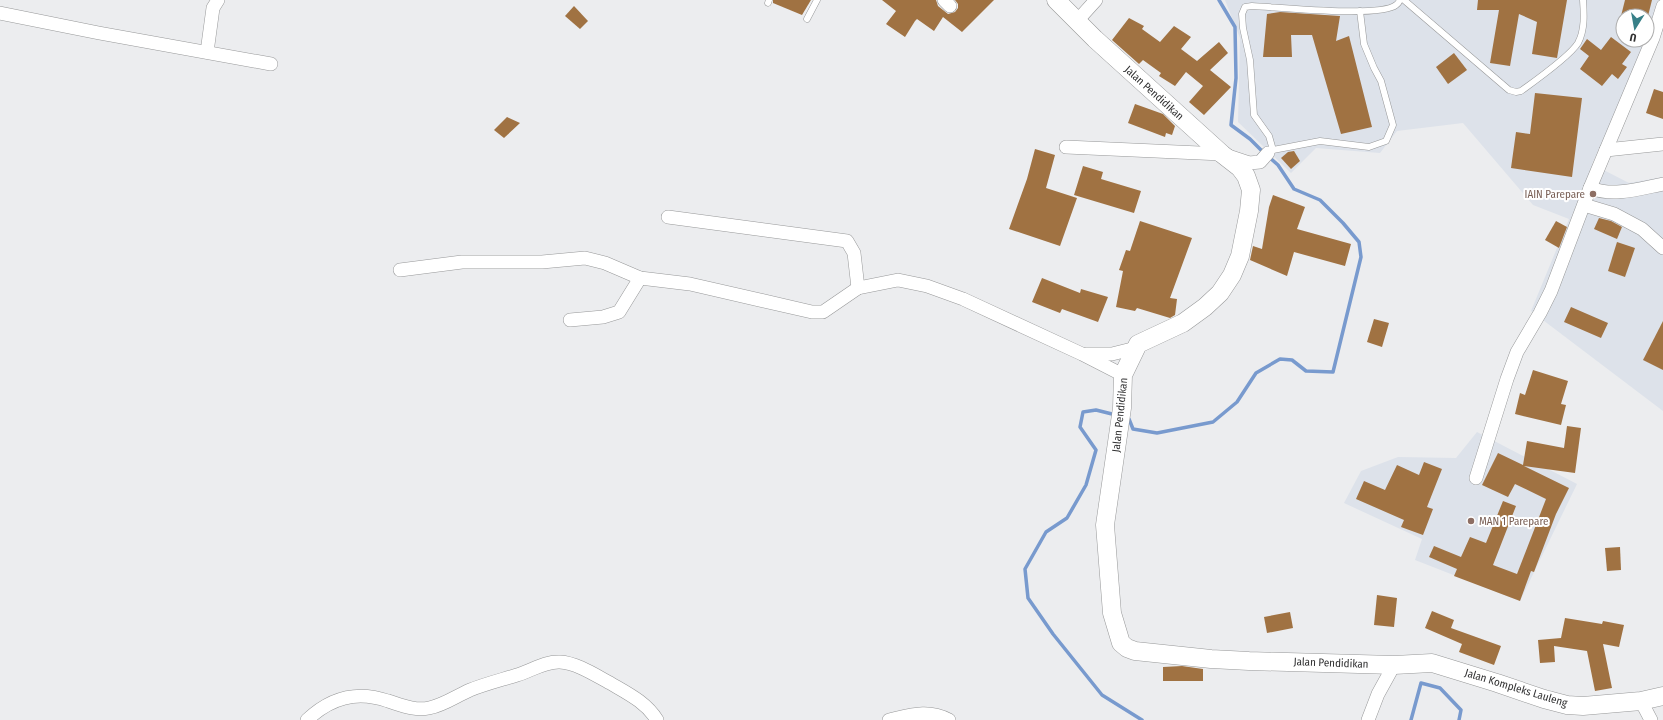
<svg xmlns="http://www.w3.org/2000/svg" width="1663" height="720" font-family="'Fira Sans Condensed',sans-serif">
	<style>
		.built { fill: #dde2ea; fill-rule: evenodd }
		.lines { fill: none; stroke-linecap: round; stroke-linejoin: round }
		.stream { stroke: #789ace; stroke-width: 3.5 }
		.building { fill: #a07242 }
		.lane-casing { stroke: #979899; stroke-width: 7 }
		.street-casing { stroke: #979899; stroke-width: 14 }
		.secondary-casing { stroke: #979899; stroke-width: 19 }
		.lane { stroke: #fff; stroke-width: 6 }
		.street { stroke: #fff; stroke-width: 13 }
		.secondary { stroke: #fff; stroke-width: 18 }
		.education-dot { fill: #8d6e63; stroke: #fff; stroke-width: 1.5 }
		.labels { text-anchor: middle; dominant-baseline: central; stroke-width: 4; stroke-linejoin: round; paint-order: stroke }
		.street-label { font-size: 11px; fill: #313132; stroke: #fff }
		.education-label { font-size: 11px; fill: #785e54; stroke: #fff; text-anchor: end }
	</style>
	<rect width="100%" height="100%" fill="#ecedef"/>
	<!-- built -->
	<g class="built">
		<path d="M1225 0H1659L1645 49 1592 164 1629 183 1663 177V411L1531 311 1569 219 1533 205 1463 123 1397 131 1380 153 1316 148 1291 173 1238 122 1240 38ZM1623 16H1647V40H1623Z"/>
		<polygon points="1477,432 1577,484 1520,601 1415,560 1422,539 1344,503 1361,471 1398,457 1456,458"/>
	</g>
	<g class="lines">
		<!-- stream -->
		<g class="stream">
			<polyline points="1219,0 1235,27 1236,78 1231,125 1250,139 1264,153"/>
			<polyline points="1116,415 1096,410 1083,412 1080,427 1096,450 1086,485 1067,518 1046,532 1025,569 1028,598 1053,634 1102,695 1142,720"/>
			<polyline points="1126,418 1129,419 1133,429 1157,433 1213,422 1237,402 1256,373 1280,359 1292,360 1306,371 1333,372 1361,257 1359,242 1343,223 1320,200 1294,189 1278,165 1269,157"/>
			<polyline points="1411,720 1421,683 1440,688 1461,710 1459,720"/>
		</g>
	</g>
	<!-- building -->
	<g class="building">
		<polygon points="773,0 811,0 802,15 773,3"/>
		<polygon points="882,0 936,0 938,6 948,14 955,12 958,8 958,4 955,0 994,0 962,32 943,17 934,31 917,19 915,21 905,37 886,24 896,11"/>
		<polygon points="1478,0 1567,0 1557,58 1532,54 1537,22 1519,14 1510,66 1490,63 1499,10 1477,10"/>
		<polygon points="1625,0 1652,0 1648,16 1621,16"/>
		<polygon points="574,6 588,21 580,29 565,16"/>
		<polygon points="1280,12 1340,16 1336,41 1349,36 1372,127 1341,134 1312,35 1291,35 1292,57 1263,57 1267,14"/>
		<polygon points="1129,18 1144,26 1142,29 1160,42 1174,26 1191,37 1181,49 1197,61 1219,42 1228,53 1210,70 1231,87 1204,115 1189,102 1203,86 1186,72 1175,86 1159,76 1161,73 1143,60 1139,64 1112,40"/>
		<polygon points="1611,37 1631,52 1622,64 1627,67 1618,79 1612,74 1602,86 1580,69 1589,56 1580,49 1587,39 1601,50"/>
		<polygon points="1454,53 1467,70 1448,84 1436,67"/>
		<polygon points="1654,89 1663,92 1663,119 1646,113"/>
		<polygon points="1535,93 1582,98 1572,177 1511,168 1516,132 1530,134"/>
		<polygon points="1135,104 1163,114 1175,126 1172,135 1166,133 1165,137 1128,123"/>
		<polygon points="507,117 520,123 504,138 494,130"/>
		<polygon points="1035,149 1055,155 1046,188 1077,198 1060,246 1009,229 1027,179"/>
		<polygon points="1294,151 1300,161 1291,169 1281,158 1288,152"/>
		<polygon points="1083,166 1103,172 1101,179 1141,191 1134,213 1074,195"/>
		<polygon points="1273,195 1305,207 1297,229 1351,244 1345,266 1294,252 1287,276 1250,260 1253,246 1262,249 1269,207"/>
		<polygon points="1599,218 1611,221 1622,227 1617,239 1594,229"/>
		<polygon points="1140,221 1192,238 1170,298 1177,299 1175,315 1170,318 1137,308 1135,311 1116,307 1123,271 1119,270 1126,250 1130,251"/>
		<polygon points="1556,221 1567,227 1559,248 1545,240"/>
		<polygon points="1617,242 1635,248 1625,277 1608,271"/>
		<polygon points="1042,278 1080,293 1081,289 1108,297 1098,322 1062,309 1060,313 1032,302"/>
		<polygon points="1571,307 1608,323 1601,338 1564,322"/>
		<polygon points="1374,319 1389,323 1382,347 1367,342"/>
		<polygon points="1663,321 1663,370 1643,360"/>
		<polygon points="1533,370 1568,381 1561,404 1566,405 1561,425 1515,414 1520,393 1525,395"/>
		<polygon points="1567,426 1581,428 1575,473 1524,466 1569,488 1556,514 1534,572 1531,571 1520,601 1454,576 1457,569 1429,557 1434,546 1461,557 1470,537 1486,543 1503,501 1516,506 1493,565 1517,574 1546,499 1515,484 1508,497 1482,485 1498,453 1523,465 1527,441 1564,448"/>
		<polygon points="1424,462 1442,469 1427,507 1433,509 1423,535 1401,527 1404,520 1356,499 1364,481 1385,490 1397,465 1419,475"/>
		<polygon points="1620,547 1621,570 1607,571 1605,548"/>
		<polygon points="1377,595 1397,598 1394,627 1374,625"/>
		<polygon points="1432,611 1454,620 1451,628 1501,646 1494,665 1459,652 1462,644 1425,628"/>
		<polygon points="1290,612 1293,628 1267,633 1264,617"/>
		<polygon points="1565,618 1602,624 1603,621 1624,625 1619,647 1603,644 1612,688 1595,691 1587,651 1554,646 1555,662 1540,663 1538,640 1561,638"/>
		<polygon points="1182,666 1203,669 1203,681 1163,681 1163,667"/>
	</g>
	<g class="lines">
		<defs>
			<g id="lane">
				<path d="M1404 0 1509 90 1516 92 1521 91C1535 81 1570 56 1578 43 1585 30 1584 14 1583 0"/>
				<polyline points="768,3 769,0"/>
				<polyline points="807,19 817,0"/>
				<path d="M1273 150 1269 136 1254 115 1250 60 1243 28 1242 14 1245 7 1252 6C1277 7 1380 18 1396 5 1398 4 1399 2 1400 0"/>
				<polyline points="1270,152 1273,150 1320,141 1369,147 1386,141 1393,125 1381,81 1374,68 1364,44 1360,11"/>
			</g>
			<g id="street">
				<polyline points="944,0 950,6"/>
				<polyline points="0,13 99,33 271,64"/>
				<polyline points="1077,21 1096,0"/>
				<polyline points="207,52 213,8 218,0"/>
				<polyline points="1066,147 1222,154 1249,163 1260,162 1268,153"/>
				<polyline points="1606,150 1663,144"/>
				<path d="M1590 188C1614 197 1638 189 1663 184"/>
				<polyline points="1584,205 1614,214 1642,229 1663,248"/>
				<polyline points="668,217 847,241 854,253 858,288"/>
				<polyline points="400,270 462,262 542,262 585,258 605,263 640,278 690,284 812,312 823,312 858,288 898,280 927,286 963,299 1082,354 1123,375"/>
				<polyline points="570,320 603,317 619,312 640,278"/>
				<polyline points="1086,354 1112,354 1136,348"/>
				<polyline points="1476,478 1507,379 1517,352 1540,313 1551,291 1590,188 1653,38 1663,6"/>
				<polyline points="1641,701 1651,720"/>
				<path d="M307 720C330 698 356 690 388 701 401 705 415 711 429 708 444 705 456 696 470 690 485 684 501 680 517 675 531 671 545 661 560 662 577 663 595 675 610 683 627 693 646 702 657 720"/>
				<path d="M889 720C911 715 928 709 949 720"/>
				<polyline points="1368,720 1378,694 1394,665"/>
			</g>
			<polyline id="secondary" points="1056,0 1095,39 1222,154 1240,168 1246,176 1251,190 1249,211 1240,256 1232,275 1220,293 1205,307 1183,323 1138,344 1123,375 1122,408 1105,525 1112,613 1121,643 1127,648 1135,651 1211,659 1249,661 1394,665 1432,663 1497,683 1544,699 1567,705 1583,706 1641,701 1663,696"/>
		</defs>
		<!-- lane casing -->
		<use href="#lane" class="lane-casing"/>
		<!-- street casing -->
		<use href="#street" class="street-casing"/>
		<!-- secondary casing -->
		<use href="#secondary" class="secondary-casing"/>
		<!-- lane -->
		<use href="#lane" class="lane"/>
		<!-- street -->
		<use href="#street" class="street"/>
		<!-- secondary -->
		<use href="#secondary" class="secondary"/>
	</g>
	<!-- markers -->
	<g class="education-dot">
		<circle cx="1593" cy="194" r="4"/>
		<circle cx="1471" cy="521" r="4"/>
	</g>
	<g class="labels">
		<!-- street labels -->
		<g class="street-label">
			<text transform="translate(1154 93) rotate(42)">Jalan Pendidikan</text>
			<text transform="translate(1120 415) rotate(-84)">Jalan Pendidikan</text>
			<text transform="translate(1331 663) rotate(2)">Jalan Pendidikan</text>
			<text transform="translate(1516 688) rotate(17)">Jalan Kompleks Lauleng</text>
		</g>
		<!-- education labels -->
		<g class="education-label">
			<text x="1585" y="194">IAIN Parepare</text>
			<text x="1479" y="521" text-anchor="start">MAN 1 Parepare</text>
		</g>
	</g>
	<!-- north arrow -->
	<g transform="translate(1635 28) rotate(191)"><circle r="19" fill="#ffffff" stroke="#adadad"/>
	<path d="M0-3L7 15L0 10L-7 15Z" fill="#388088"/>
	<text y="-6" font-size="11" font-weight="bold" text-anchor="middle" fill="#313132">U</text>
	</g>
</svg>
